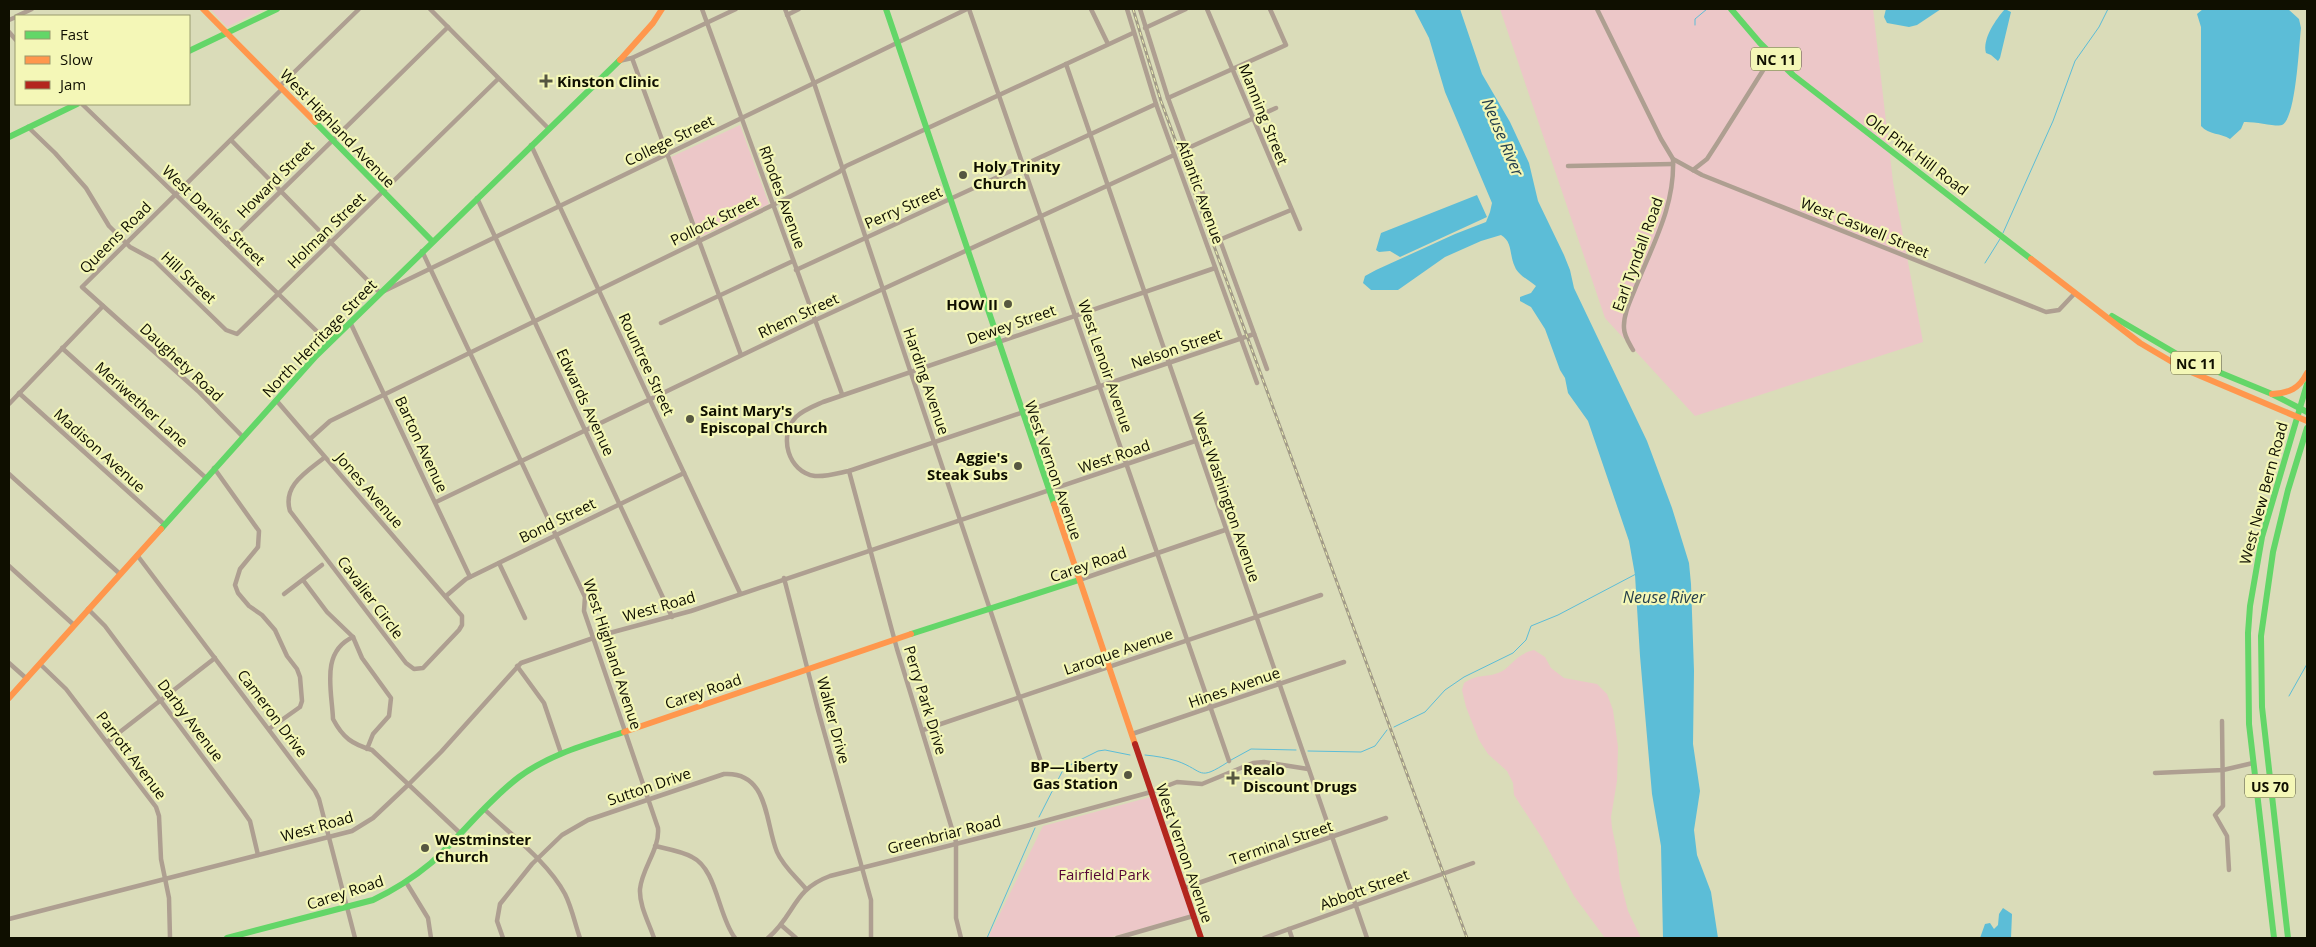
<svg xmlns="http://www.w3.org/2000/svg" width="2316" height="947" font-family="'Open Sans',sans-serif">
	<style>
		.green { fill: #ecc7c8 }
		.water { fill: #5cbdd7 }
		.lines { fill: none; stroke-linecap: round; stroke-linejoin: round }
		.stream { stroke: #5cbdd7; stroke-width: 1 }
		.street { stroke: #ae9f91; stroke-width: 4.5 }
		.fast { stroke: #63d668; stroke-width: 6 }
		.slow { stroke: #ff974d; stroke-width: 6 }
		.jam { stroke: #b3261e; stroke-width: 6 }
		.rail-casing { stroke: #a29b88; stroke-width: 3 }
		.rail { stroke: #f4f7b7; stroke-width: 1; stroke-dasharray: 4; stroke-linecap: butt }
		.poi-dot { fill: #565741; stroke: #f4f7b7; stroke-width: 2 }
		.labels { text-anchor: middle; dominant-baseline: central; stroke-width: 4.5; stroke-linejoin: round; paint-order: stroke }
		.shield { fill: #f4f7b7; stroke: #545537; stroke-width: 1 }
		.shield-label { font-size: 14px; font-weight: bold; fill: #0f0f00 }
		.poi-label { font-size: 15px; font-weight: bold; fill: #0f0f00; stroke: #f4f7b7; text-anchor: start }
		.street-label { font-size: 15px; fill: #0f0f00; stroke: #f4f7b7 }
		.park-label { font-size: 15px; fill: #550636; stroke: #f4f7b7 }
		.water-label { font-size: 16px; font-style: italic; fill: #26404d; stroke: #f4f7b7 }
	</style>
	<rect width="100%" height="100%" fill="#dadcb9"/>
	<!-- green -->
	<g class="green">
		<polygon points="210,9 265,9 227,27"/>
		<polygon points="1500,9 1873,9 1893,182 1923,342 1695,416 1605,318"/>
		<polygon points="740,125 769,204 700,237 671,157"/>
		<path d="M1534 650 1545 657 1551 668 1564 678 1597 684 1607 694 1613 710 1618 747 1617 781 1611 817 1612 828 1617 852 1620 880 1628 911 1641 938H1605L1574 896 1542 838 1514 795 1513 783 1507 771 1488 754 1479 740 1466 707 1462 690 1464 683C1479 673 1485 678 1498 673 1512 668 1513 655 1534 650Z"/>
		<polygon points="1154,796 1193,914 1108,938 988,938 1043,826"/>
	</g>
	<!-- water -->
	<g class="water">
		<path d="M1414 9H1460L1482 74 1510 122 1529 163 1538 201 1564 255 1570 270 1574 288 1647 441 1672 508 1689 563 1691 584 1694 671 1693 744 1700 791 1694 830 1697 855 1711 892 1718 938H1663L1661 846 1652 794 1640 656 1635 575 1629 541 1588 421 1568 393 1565 378 1560 370 1545 329 1531 307 1520 301V297L1531 293 1536 286C1530 281 1518 275 1515 267 1509 255 1513 242 1501 235L1481 241 1445 257 1398 290H1371L1363 283 1365 276 1376 270 1455 234 1486 222 1490 212 1492 203 1445 92 1429 38Z"/>
		<polygon points="1886,9 1941,9 1917,25 1909,27 1887,23 1884,17"/>
		<path d="M2005 9 2011 12 2000 58 1998 61 1991 55 1986 53C1982 39 1996 19 2005 9Z"/>
		<path d="M2203 9H2288L2299 19 2301 28C2299 44 2296 119 2282 125 2277 127 2253 121 2244 122L2241 129 2230 139C2221 133 2209 135 2201 126V27L2197 14Z"/>
		<polygon points="1477,195 1487,217 1400,257 1390,251 1379,252 1376,250 1381,233"/>
		<polygon points="2003,908 2012,914 2011,938 1980,938 1985,924 1990,923 1994,929 1998,925 1999,914"/>
	</g>
	<g class="lines">
		<!-- stream -->
		<g class="stream">
			<polyline points="1695,25 1695,19 1707,9"/>
			<polyline points="2003,233 2053,121 2075,61 2099,27 2108,9"/>
			<polyline points="1985,263 2000,239"/>
			<polyline points="2307,552 2307,553"/>
			<polyline points="2289,696 2307,664"/>
			<polyline points="1394,727 1425,712 1445,690 1464,677 1513,653 1526,640 1531,626 1558,615 1636,574"/>
			<polyline points="1308,751 1361,752 1375,746 1387,730"/>
			<path d="M1145 755C1156 756 1167 758 1177 761 1205 771 1197 782 1228 762"/>
			<polyline points="1231,760 1251,749 1296,750"/>
			<polyline points="1039,817 1064,768 1098,751 1105,750 1130,755"/>
			<polyline points="987,938 1035,828"/>
		</g>
		<!-- street -->
		<g class="street">
			<polyline points="430,9 548,128"/>
			<polyline points="702,9 842,394"/>
			<polyline points="785,9 814,83 1041,762"/>
			<polyline points="969,9 1229,761"/>
			<polyline points="1091,9 1108,44"/>
			<polyline points="1127,9 1156,104 1257,383"/>
			<polyline points="1140,9 1168,98 1267,369"/>
			<polyline points="1207,9 1300,229"/>
			<polyline points="1597,9 1661,139 1673,159 1702,175 2046,312 2059,310 2075,293"/>
			<polyline points="787,15 799,9"/>
			<polyline points="17,16 32,9"/>
			<polyline points="9,20 16,17"/>
			<polyline points="1145,28 1186,9"/>
			<polyline points="9,32 16,40"/>
			<polyline points="632,58 741,355"/>
			<polyline points="619,61 632,58 736,9"/>
			<polyline points="1066,64 1367,938"/>
			<polyline points="280,86 359,9"/>
			<polyline points="1168,98 1286,45 1270,9"/>
			<polyline points="82,104 329,343"/>
			<polyline points="28,127 55,153 86,188 109,226 130,247 154,260 226,330 237,334 498,79"/>
			<polyline points="231,140 380,293 967,9"/>
			<polyline points="531,145 740,593"/>
			<polyline points="1186,149 1276,108"/>
			<polyline points="1568,166 1673,164"/>
			<polyline points="1693,170 1707,159 1718,142 1772,56"/>
			<polyline points="477,198 672,617"/>
			<polyline points="1219,240 1291,210"/>
			<polyline points="227,244 448,27"/>
			<path d="M422 251 585 597 584 611 658 828C660 849 642 868 640 889 639 905 649 923 654 938"/>
			<path d="M1215 268 823 402C814 406 803 410 796 417 778 436 788 472 815 476 826 477 839 473 849 471L1254 334"/>
			<polyline points="796,270 1156,104"/>
			<polyline points="350,322 470,577"/>
			<polyline points="661,323 793,261"/>
			<polyline points="62,348 206,478"/>
			<path d="M1633 350C1629 343 1624 336 1624 328 1623 314 1632 297 1637 284 1654 242 1675 205 1673 159"/>
			<polyline points="19,393 165,525"/>
			<path d="M276 400 462 616V625L459 630 423 668 414 669 406 663 290 511C282 485 308 471 325 457"/>
			<polyline points="9,404 103,306"/>
			<polyline points="243,437 198,391 82,287 282,89"/>
			<polyline points="310,439 330,421 773,205 839,172 846,166 1133,33"/>
			<polyline points="214,468 259,531 258,547 240,569 235,585 238,593 249,606 262,615 275,630 287,656 297,669 300,677 302,701 300,707 269,729"/>
			<polyline points="849,471 897,649 956,842 956,918 961,938"/>
			<polyline points="9,474 120,574"/>
			<polyline points="436,502 809,323 1174,155"/>
			<polyline points="137,555 315,791 319,799 355,938"/>
			<polyline points="499,563 525,618"/>
			<polyline points="9,566 74,625"/>
			<polyline points="784,578 818,710 871,900 871,938"/>
			<polyline points="303,580 327,612 353,637 362,658 391,698 389,716 373,734 367,749"/>
			<polyline points="1079,580 1225,530"/>
			<polyline points="284,594 322,565"/>
			<polyline points="446,596 466,579 684,473"/>
			<polyline points="88,609 105,626 243,811 250,821 258,855"/>
			<path d="M353 637C320 652 332 691 333 719 343 738 352 744 372 750L461 834"/>
			<polyline points="9,663 27,679"/>
			<polyline points="40,664 66,689 156,807 159,816 161,859 169,898 170,938"/>
			<polyline points="517,666 544,703 561,753"/>
			<polyline points="2222,721 2223,806 2215,815 2227,836 2229,870"/>
			<polyline points="923,730 1321,595"/>
			<polyline points="1132,734 1344,662"/>
			<polyline points="107,742 215,658"/>
			<polyline points="2155,773 2223,770 2253,763"/>
			<path d="M484 809C511 835 547 861 565 894 572 908 575 924 580 938"/>
			<path d="M655 846C667 849 681 851 692 857 717 869 718 916 735 938"/>
			<polyline points="406,882 428,918 431,938"/>
			<polyline points="1184,888 1386,818"/>
			<polyline points="9,919 352,831 373,818 409,784 441,752 521,663 602,635 691,611 1195,441"/>
			<polyline points="781,925 796,938"/>
			<polyline points="1289,929 1292,938"/>
			<path d="M503 938 497 921 500 904 532 864 562 835 588 820 724 774C769 771 765 823 777 852 783 866 796 877 806 889"/>
			<path d="M768 938C796 914 792 890 830 876L1030 825 1151 792 1177 782 1202 784 1253 763 1264 762 1308 769"/>
			<polyline points="1117,938 1193,916"/>
			<polyline points="1264,938 1473,863"/>
		</g>
		<!-- fast -->
		<g class="fast">
			<polyline points="886,9 1054,504"/>
			<polyline points="1731,9 1760,43 1793,75 2031,259"/>
			<polyline points="189,51 277,9"/>
			<polyline points="315,122 432,241"/>
			<polyline points="9,137 77,104"/>
			<polyline points="2112,316 2182,357 2272,394 2307,412"/>
			<polyline points="161,529 316,356 620,60"/>
			<polyline points="911,634 1079,580"/>
			<path d="M227 938 373 900C394 890 413 878 431 863 461 836 486 802 519 777 550 754 588 744 624 732"/>
			<polyline points="2274,938 2249,724 2248,633 2250,606 2262,537 2307,384"/>
			<polyline points="2288,938 2262,707 2261,636 2273,552 2288,490 2307,428"/>
		</g>
		<!-- slow -->
		<g class="slow">
			<polyline points="203,9 315,122"/>
			<polyline points="620,60 653,23 662,9"/>
			<polyline points="2031,259 2140,343 2184,369 2307,421"/>
			<path d="M2272 394C2289 393 2299 389 2307 373"/>
			<polyline points="1054,504 1135,744"/>
			<polyline points="9,698 161,529"/>
			<polyline points="624,732 911,634"/>
		</g>
		<!-- jam -->
		<polyline class="jam" points="1135,744 1201,938"/>
		<defs>
			<polyline id="rail" points="1133,9 1161,101 1467,938"/>
		</defs>
		<!-- rail casing -->
		<use href="#rail" class="rail-casing"/>
		<!-- rail -->
		<use href="#rail" class="rail"/>
	</g>
	<!-- markers -->
	<g class="poi-dot">
		<path d="M543.5 73.5h5v5h5v5h-5v5h-5v-5h-5v-5h5z"/>
		<circle cx="963" cy="175" r="5"/>
		<circle cx="1008" cy="304" r="5"/>
		<circle cx="690" cy="419" r="5"/>
		<circle cx="1018" cy="466" r="5"/>
		<circle cx="1128" cy="775" r="5"/>
		<path d="M1230.5 770.5h5v5h5v5h-5v5h-5v-5h-5v-5h5z"/>
		<circle cx="425" cy="848" r="5"/>
	</g>
	<g class="labels">
		<!-- shield labels -->
		<g class="shield">
			<rect x="1751" y="47.5" width="50" height="23" rx="4"/>
			<rect x="2171" y="351.5" width="50" height="23" rx="4"/>
			<rect x="2245" y="774.5" width="50" height="23" rx="4"/>
		</g>
		<g class="shield-label">
			<text x="1776" y="59">NC 11</text>
			<text x="2196" y="363">NC 11</text>
			<text x="2270" y="786">US 70</text>
		</g>
		<!-- poi labels -->
		<g class="poi-label">
			<text x="557" y="81">Kinston Clinic</text>
			<text x="973" y="166">Holy Trinity<tspan x="973" dy="17">Church</tspan></text>
			<text x="998" y="304" text-anchor="end">HOW II</text>
			<text x="700" y="410">Saint Mary's<tspan x="700" dy="17">Episcopal Church</tspan></text>
			<text x="1008" y="457" text-anchor="end">Aggie's<tspan x="1008" dy="17">Steak Subs</tspan></text>
			<text x="1118" y="766" text-anchor="end">BP—Liberty<tspan x="1118" dy="17">Gas Station</tspan></text>
			<text x="1243" y="769">Realo<tspan x="1243" dy="17">Discount Drugs</tspan></text>
			<text x="435" y="839">Westminster<tspan x="435" dy="17">Church</tspan></text>
		</g>
		<!-- street labels -->
		<g class="street-label">
			<text transform="translate(1264 114) rotate(68)">Manning Street</text>
			<text transform="translate(338 128) rotate(46)">West Highland Avenue</text>
			<text transform="translate(669 140) rotate(-26)">College Street</text>
			<text transform="translate(1917 154) rotate(37)">Old Pink Hill Road</text>
			<text transform="translate(275 179) rotate(-45)">Howard Street</text>
			<text transform="translate(1201 192) rotate(70)">Atlantic Avenue</text>
			<text transform="translate(783 197) rotate(70)">Rhodes Avenue</text>
			<text transform="translate(903 207) rotate(-24)">Perry Street</text>
			<text transform="translate(214 215) rotate(44)">West Daniels Street</text>
			<text transform="translate(714 220) rotate(-26)">Pollock Street</text>
			<text transform="translate(1865 227) rotate(22)">West Caswell Street</text>
			<text transform="translate(326 230) rotate(-44)">Holman Street</text>
			<text transform="translate(115 237) rotate(-45)">Queens Road</text>
			<text transform="translate(1637 254) rotate(-70)">Earl Tyndall Road</text>
			<text transform="translate(189 277) rotate(43)">Hill Street</text>
			<text transform="translate(798 315) rotate(-25)">Rhem Street</text>
			<text transform="translate(1011 324) rotate(-19)">Dewey Street</text>
			<text transform="translate(319 338) rotate(-46)">North Herritage Street</text>
			<text transform="translate(1176 348) rotate(-19)">Nelson Street</text>
			<text transform="translate(182 362) rotate(43)">Daughety Road</text>
			<text transform="translate(647 364) rotate(65)">Rountree Street</text>
			<text transform="translate(1106 366) rotate(71)">West Lenoir Avenue</text>
			<text transform="translate(927 381) rotate(71)">Harding Avenue</text>
			<text transform="translate(586 402) rotate(65)">Edwards Avenue</text>
			<text transform="translate(142 404) rotate(42)">Meriwether Lane</text>
			<text transform="translate(422 444) rotate(65)">Barton Avenue</text>
			<text transform="translate(100 450) rotate(42)">Madison Avenue</text>
			<text transform="translate(1114 456) rotate(-19)">West Road</text>
			<text transform="translate(1054 470) rotate(71)">West Vernon Avenue</text>
			<text transform="translate(370 490) rotate(49)">Jones Avenue</text>
			<text transform="translate(2263 493) rotate(-75)">West New Bern Road</text>
			<text transform="translate(1227 497) rotate(71)">West Washington Avenue</text>
			<text transform="translate(557 520) rotate(-26)">Bond Street</text>
			<text transform="translate(1088 564) rotate(-19)">Carey Road</text>
			<text transform="translate(371 597) rotate(53)">Cavalier Circle</text>
			<text transform="translate(659 606) rotate(-16)">West Road</text>
			<text transform="translate(1118 651) rotate(-19)">Laroque Avenue</text>
			<text transform="translate(613 654) rotate(72)">West Highland Avenue</text>
			<text transform="translate(1234 687) rotate(-19)">Hines Avenue</text>
			<text transform="translate(703 691) rotate(-19)">Carey Road</text>
			<text transform="translate(926 700) rotate(73)">Perry Park Drive</text>
			<text transform="translate(273 713) rotate(53)">Cameron Drive</text>
			<text transform="translate(191 720) rotate(53)">Darby Avenue</text>
			<text transform="translate(834 720) rotate(75)">Walker Drive</text>
			<text transform="translate(132 755) rotate(53)">Parrott Avenue</text>
			<text transform="translate(649 786) rotate(-19)">Sutton Drive</text>
			<text transform="translate(317 826) rotate(-16)">West Road</text>
			<text transform="translate(944 834) rotate(-14)">Greenbriar Road</text>
			<text transform="translate(1281 842) rotate(-19)">Terminal Street</text>
			<text transform="translate(1185 853) rotate(71)">West Vernon Avenue</text>
			<text transform="translate(1364 889) rotate(-20)">Abbott Street</text>
			<text transform="translate(345 892) rotate(-18)">Carey Road</text>
		</g>
		<!-- park labels -->
		<g class="park-label">
			<text x="1104" y="874">Fairfield Park</text>
		</g>
		<!-- water labels -->
		<g class="water-label">
			<text transform="translate(1503 137) rotate(67)">Neuse River</text>
			<text x="1664" y="597">Neuse River</text>
		</g>
	</g>
	<!-- border -->
	<rect width="2316" height="947" fill="none" stroke="#0f0f00" stroke-width="20"/>
	<!-- legend -->
	<rect x="15" y="15" width="175" height="90" fill="#f4f7b7" stroke="#989a6e"/>
	<rect x="25" y="31" width="25" height="8" fill="#63d668" stroke="#989a6e"/>
	<text x="60" y="40" font-size="15" fill="#0f0f00">Fast</text>
	<rect x="25" y="56" width="25" height="8" fill="#ff974d" stroke="#989a6e"/>
	<text x="60" y="65" font-size="15" fill="#0f0f00">Slow</text>
	<rect x="25" y="81" width="25" height="8" fill="#b3261e" stroke="#989a6e"/>
	<text x="60" y="90" font-size="15" fill="#0f0f00">Jam</text>
</svg>
